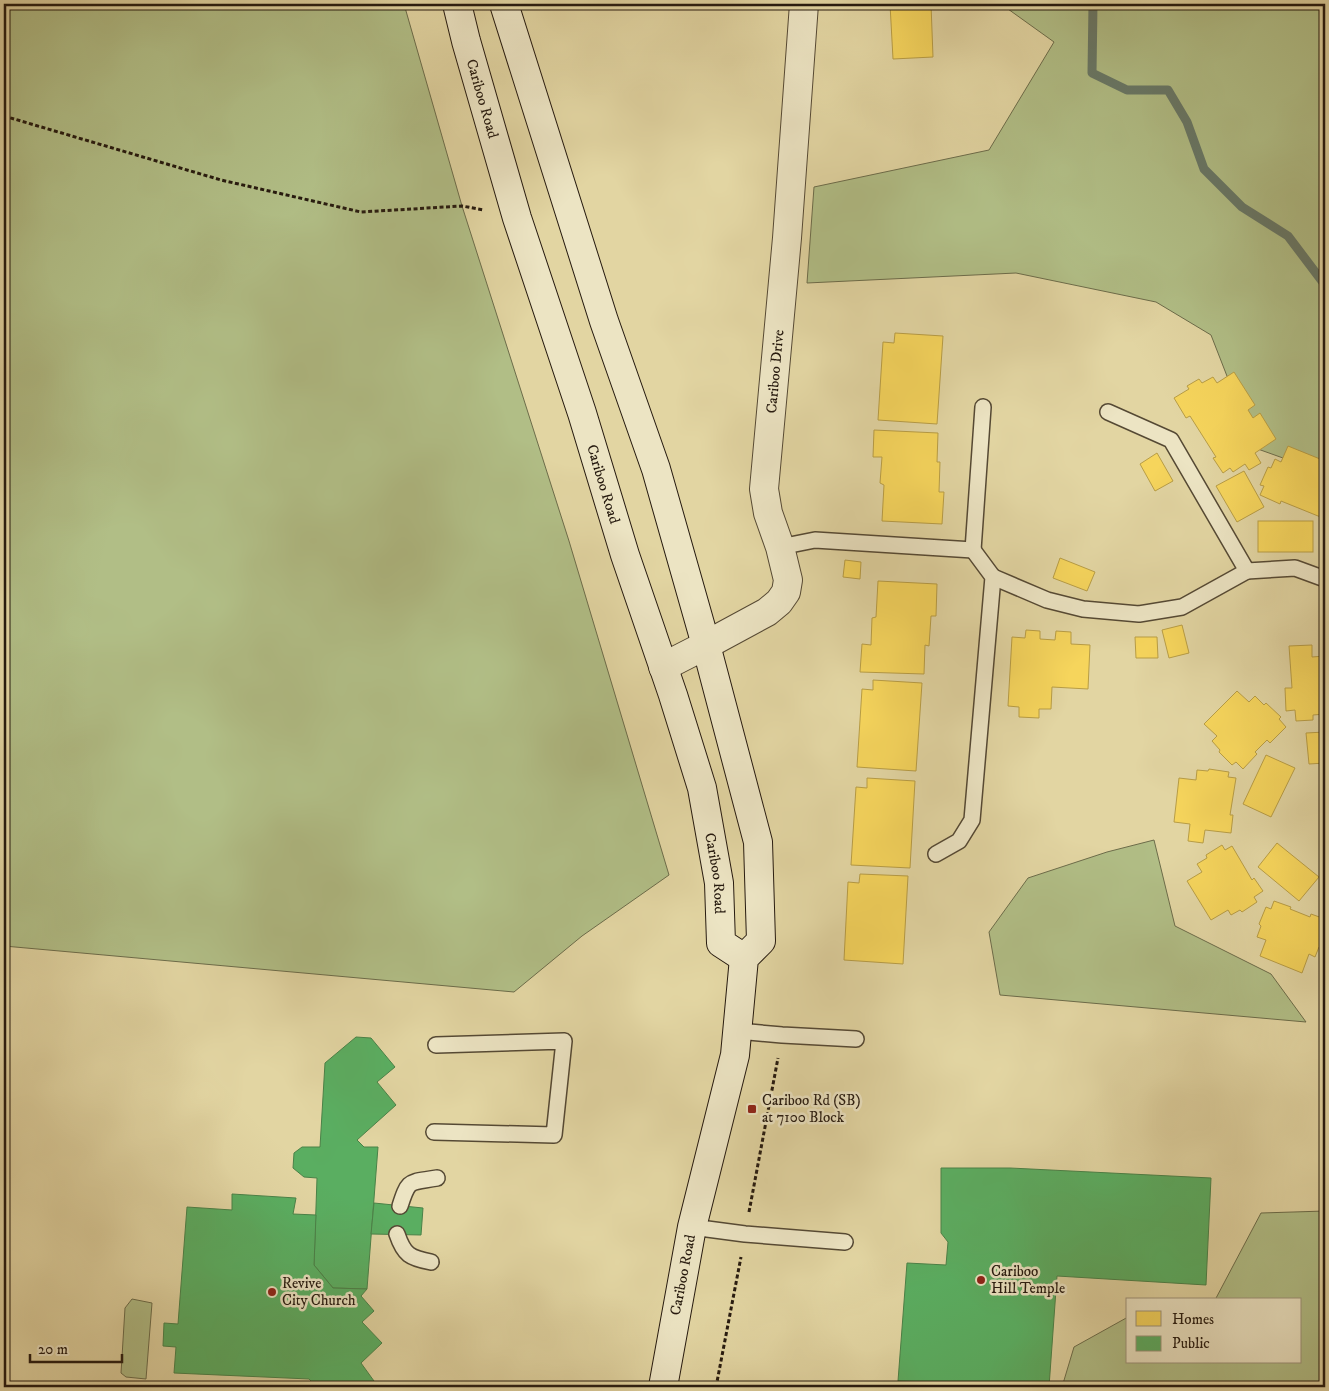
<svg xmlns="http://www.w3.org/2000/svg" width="1329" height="1391" font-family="'IM FELL DW Pica',serif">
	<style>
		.green { fill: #b1be86; stroke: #6c6c4a }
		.homes { fill: #f6d55c; stroke: #b89d45 }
		.public { fill: #5aae61; stroke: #4a8248 }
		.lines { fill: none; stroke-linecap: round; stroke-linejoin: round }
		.stream { stroke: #697968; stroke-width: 9 }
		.lane-casing { stroke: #554934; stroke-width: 18 }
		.street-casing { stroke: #554934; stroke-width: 30 }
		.secondary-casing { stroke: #261a0f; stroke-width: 30 }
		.path { stroke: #261a0f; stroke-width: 3; stroke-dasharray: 4 2.5; stroke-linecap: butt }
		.lane { stroke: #ece4c3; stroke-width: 15 }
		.street { stroke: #ece4c3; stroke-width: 28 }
		.secondary { stroke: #ece4c3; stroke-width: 28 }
		.poi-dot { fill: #8f2418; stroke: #ece4c3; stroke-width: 2 }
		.labels { text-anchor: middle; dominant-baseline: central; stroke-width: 5; stroke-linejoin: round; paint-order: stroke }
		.street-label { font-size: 15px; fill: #261a0f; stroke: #ece4c3 }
		.poi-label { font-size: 15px; fill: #261a0f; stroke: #ece4c3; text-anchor: start }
	</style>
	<rect width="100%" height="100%" fill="#e2d5a2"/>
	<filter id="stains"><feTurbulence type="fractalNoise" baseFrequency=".004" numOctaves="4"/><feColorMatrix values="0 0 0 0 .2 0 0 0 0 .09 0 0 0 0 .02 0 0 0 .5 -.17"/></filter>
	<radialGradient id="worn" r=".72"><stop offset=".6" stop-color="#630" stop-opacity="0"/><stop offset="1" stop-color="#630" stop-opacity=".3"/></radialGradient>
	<!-- green -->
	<g class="green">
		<polygon points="4,4 404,4 462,206 569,541 669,875 582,936 514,992 4,946"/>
		<polygon points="1001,4 1325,4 1325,473 1255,448 1211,335 1156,302 1016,273 807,283 814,187 989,150 1054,42"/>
		<polygon points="1154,840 1175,926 1271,974 1306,1022 1000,995 989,932 1028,878 1107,852"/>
		<polygon points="1325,1211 1325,1387 1062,1387 1074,1347 1128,1317 1128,1362 1300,1362 1300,1300 1215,1300 1261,1213"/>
		<polygon points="132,1299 152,1303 146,1379 126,1377 121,1373 125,1308"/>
	</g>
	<!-- homes -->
	<g class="homes">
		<polygon points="890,4 931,4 933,57 893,59"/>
		<polygon points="895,333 943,336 937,424 878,420 883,342 894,343"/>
		<polygon points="1234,372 1255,405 1248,410 1253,418 1260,413 1276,439 1255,453 1261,463 1249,470 1245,464 1233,472 1230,468 1223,473 1213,458 1216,457 1190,416 1186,418 1174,398 1189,389 1187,386 1199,379 1202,383 1213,377 1217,383"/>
		<polygon points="874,430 938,433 937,462 940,462 939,492 944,492 942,524 882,521 884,485 880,483 882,457 873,457"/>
		<polygon points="1288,446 1325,461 1325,521 1322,520 1323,518 1281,501 1280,504 1260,495 1264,486 1260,485 1268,467 1271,468 1275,459 1281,462"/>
		<polygon points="1157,453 1173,481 1155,491 1140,464"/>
		<polygon points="1244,471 1264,507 1237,522 1216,486"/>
		<rect x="1258" y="521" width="55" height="31"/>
		<polygon points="1060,558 1095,572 1087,591 1053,578"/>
		<polygon points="845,560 861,562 860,579 843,577"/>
		<polygon points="878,581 937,584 936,616 931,616 929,646 925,645 924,674 860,672 862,644 871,645 872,618 876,617"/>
		<polygon points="1182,625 1189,653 1169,658 1162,630"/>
		<polygon points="1026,630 1040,631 1040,639 1055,640 1056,631 1071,632 1071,644 1090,645 1088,689 1052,687 1051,709 1039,709 1039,718 1019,717 1019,707 1008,706 1012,637 1025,638"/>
		<polygon points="1135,637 1157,637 1158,658 1136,658"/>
		<polygon points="1312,645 1312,657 1325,656 1325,714 1313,715 1313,720 1296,721 1295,710 1286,711 1285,688 1292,688 1289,646"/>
		<polygon points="873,680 922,683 916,771 857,767 862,689 873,690"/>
		<polygon points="1237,691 1249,702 1255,696 1264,705 1266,703 1281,717 1279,719 1286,727 1270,743 1267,740 1255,752 1257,754 1243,769 1236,762 1232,765 1219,752 1220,750 1212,741 1217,736 1204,724"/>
		<polygon points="1325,732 1325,763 1309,764 1306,733"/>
		<polygon points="1266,755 1295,768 1271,817 1243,804"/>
		<polygon points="1209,769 1229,772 1228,777 1236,778 1230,815 1233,815 1231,833 1205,830 1203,843 1188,841 1190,824 1174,822 1179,778 1196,780 1197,770 1208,771"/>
		<polygon points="867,778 915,781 910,868 851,865 856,787 867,788"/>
		<polygon points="1277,843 1319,877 1299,901 1258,867"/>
		<polygon points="1222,845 1225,850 1232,846 1252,880 1254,878 1263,891 1254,897 1257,902 1242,912 1240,910 1231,915 1228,910 1211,920 1187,881 1202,872 1197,864 1207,858 1206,855"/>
		<polygon points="860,874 908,876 903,964 844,960 848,882 859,883"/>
		<polygon points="1274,901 1291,907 1290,909 1310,917 1311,914 1325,919 1322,929 1325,930 1325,940 1322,948 1319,947 1315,957 1309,954 1302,973 1260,956 1266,940 1257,937 1261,926 1259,924 1266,907 1271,909"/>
	</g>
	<!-- public -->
	<g class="public">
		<polygon points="356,1037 371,1038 395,1067 377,1082 396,1105 357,1140 364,1147 378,1147 367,1289 333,1288 314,1265 317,1178 304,1177 293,1168 294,1153 302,1147 320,1147 325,1063"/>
		<polygon points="941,1168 1010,1168 1211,1178 1206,1285 1057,1276 1049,1387 925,1387 926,1382 898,1381 907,1263 946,1265 948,1242 941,1233"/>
		<polygon points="232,1194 296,1198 293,1214 316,1215 314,1265 333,1288 367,1289 361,1296 374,1311 362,1322 382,1343 361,1363 374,1381 367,1387 317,1387 309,1379 174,1373 176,1347 163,1346 164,1323 178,1324 187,1207 232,1210"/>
		<polygon points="374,1203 423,1208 421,1235 371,1234"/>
	</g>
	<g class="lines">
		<!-- stream -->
		<polyline class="stream" points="1093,4 1092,73 1127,90 1168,90 1187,122 1204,169 1242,207 1288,236 1325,285"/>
		<defs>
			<g id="lane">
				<polyline points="780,547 815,540 973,550 983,407"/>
				<polyline points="1247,571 1295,568 1325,579"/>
				<polyline points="993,577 1047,600 1083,609 1139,614 1182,607 1247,571 1171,440 1108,412"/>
				<polyline points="936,854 959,841 972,820 993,577 973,550"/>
				<polyline points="738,1031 782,1035 856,1039"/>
				<polyline points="434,1132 554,1135 564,1041 436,1045"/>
				<path d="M400 1206C409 1178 409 1183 437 1178"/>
				<polyline points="692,1227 745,1234 845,1242"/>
				<path d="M397 1234C404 1255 410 1258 431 1262"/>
			</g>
			<g id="street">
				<path id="s1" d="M663 667 706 645 767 612 779 602 786 592 788 580 780 547 768 513 764 489 787 238 804 4"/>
			</g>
			<g id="secondary">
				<path id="s2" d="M457 4 466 41 517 218 582 413 625 555 673 695 702 788 719 883 721 943 744 958"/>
				<polyline points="504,4 604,321 656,469 706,645 758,842 761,941 744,958 735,1055 692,1227 663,1387"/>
			</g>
		</defs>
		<!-- lane casing -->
		<use href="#lane" class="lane-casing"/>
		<!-- street casing -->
		<use href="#street" class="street-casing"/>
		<!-- secondary casing -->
		<use href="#secondary" class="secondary-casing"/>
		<!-- path -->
		<g class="path">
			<polyline points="4,116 221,180 361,212 462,206 484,210"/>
			<polyline points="749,1212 778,1058"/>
			<polyline points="716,1387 741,1257"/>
		</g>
		<!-- lane -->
		<use href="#lane" class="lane"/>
		<!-- street -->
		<use href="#street" class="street"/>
		<!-- secondary -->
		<use href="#secondary" class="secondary"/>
	</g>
	<!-- markers -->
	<g class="poi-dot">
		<rect x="747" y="1104" width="10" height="10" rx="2.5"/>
		<circle cx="981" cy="1280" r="5"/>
		<circle cx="272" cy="1292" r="5"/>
	</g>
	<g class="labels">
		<!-- street labels -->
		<g class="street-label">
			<text stroke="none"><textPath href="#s2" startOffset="98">Cariboo Road</textPath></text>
			<text stroke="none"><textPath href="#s1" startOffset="370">Cariboo Drive</textPath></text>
			<text stroke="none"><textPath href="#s2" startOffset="502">Cariboo Road</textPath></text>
			<text stroke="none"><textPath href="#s2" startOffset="908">Cariboo Road</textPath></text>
			<text transform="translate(683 1275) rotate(-79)">Cariboo Road</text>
		</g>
		<!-- poi labels -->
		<g class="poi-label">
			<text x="762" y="1100">Cariboo Rd (SB)<tspan x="762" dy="17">at 7100 Block</tspan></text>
			<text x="991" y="1271">Cariboo<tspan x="991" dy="17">Hill Temple</tspan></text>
			<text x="282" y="1283">Revive<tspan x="282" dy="17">City Church</tspan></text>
		</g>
	</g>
	<!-- margin -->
	<rect width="1329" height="1391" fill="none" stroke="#e2d5a2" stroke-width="20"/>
	<rect x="5" y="5" width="1319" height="1381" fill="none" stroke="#261a0f" stroke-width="2.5"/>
	<rect x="10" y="10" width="1309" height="1371" fill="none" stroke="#261a0f"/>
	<!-- legend -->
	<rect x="1126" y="1298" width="175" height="65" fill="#ece4c3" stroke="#9d937b"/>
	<rect x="1136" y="1311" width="25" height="15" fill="#f6d55c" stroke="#9d937b"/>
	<text x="1172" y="1324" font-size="15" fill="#261a0f">Homes</text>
	<rect x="1136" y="1336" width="25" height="15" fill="#5aae61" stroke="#9d937b"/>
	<text x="1172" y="1348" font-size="15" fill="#261a0f">Public</text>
	<!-- scale -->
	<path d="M30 1354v8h92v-8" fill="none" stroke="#261a0f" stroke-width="2.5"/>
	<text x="38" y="1354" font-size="15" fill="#261a0f" stroke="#ece4c3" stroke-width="4" paint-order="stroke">20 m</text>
	<rect width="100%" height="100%" filter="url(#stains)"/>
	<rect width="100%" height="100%" fill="url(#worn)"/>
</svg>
